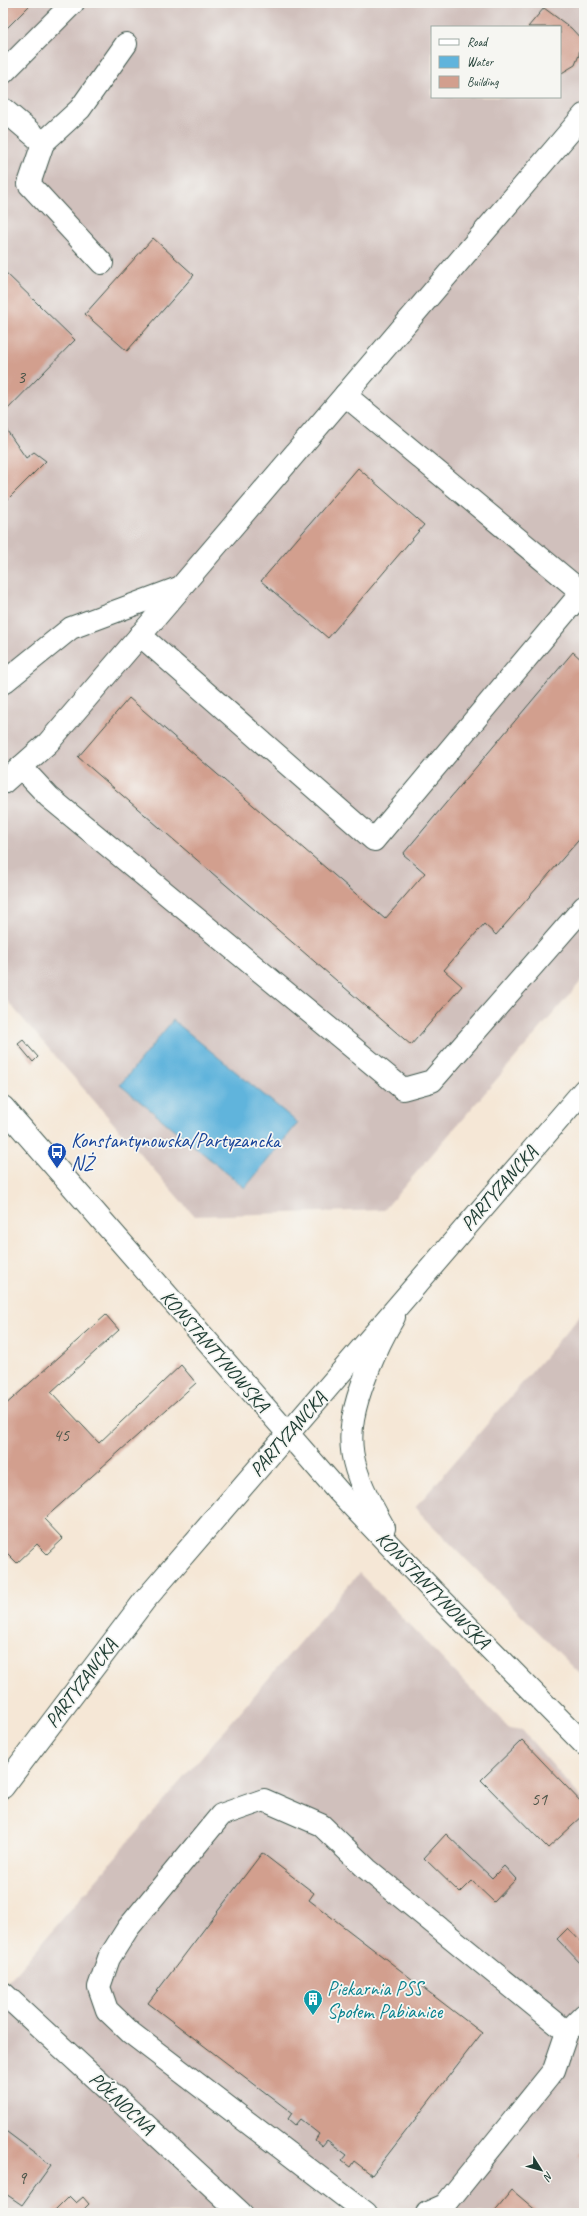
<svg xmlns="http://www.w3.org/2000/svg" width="587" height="2216" font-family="Caveat,sans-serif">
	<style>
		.industrial { fill: #d0c0bc; fill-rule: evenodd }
		.water { fill: #60b4dc; stroke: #407888 }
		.building { fill: #d29f8e }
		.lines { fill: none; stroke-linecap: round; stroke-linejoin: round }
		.minor-casing { stroke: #3f564c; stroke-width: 24 }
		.major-casing { stroke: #3f564c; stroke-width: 24 }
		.minor { stroke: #fff; stroke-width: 22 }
		.major { stroke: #fff; stroke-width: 22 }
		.labels { text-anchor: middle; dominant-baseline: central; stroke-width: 3.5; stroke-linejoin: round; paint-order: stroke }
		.number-label { font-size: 18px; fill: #4c564a }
		.transit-label { font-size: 20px; fill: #164399; stroke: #f6f6f2; text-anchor: start }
		.street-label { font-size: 20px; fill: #1f3d34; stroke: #f6f6f2 }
		.culture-label { font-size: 20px; fill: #0d838f; stroke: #f6f6f2; text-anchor: start }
	</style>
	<rect width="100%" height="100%" fill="#f6f6f2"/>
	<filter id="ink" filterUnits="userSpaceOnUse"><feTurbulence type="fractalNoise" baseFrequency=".025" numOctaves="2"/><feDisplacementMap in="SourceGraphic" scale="8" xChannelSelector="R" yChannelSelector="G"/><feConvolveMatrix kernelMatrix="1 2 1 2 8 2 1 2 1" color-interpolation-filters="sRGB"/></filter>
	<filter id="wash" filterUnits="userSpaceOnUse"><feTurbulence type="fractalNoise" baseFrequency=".012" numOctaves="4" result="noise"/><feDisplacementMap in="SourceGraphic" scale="16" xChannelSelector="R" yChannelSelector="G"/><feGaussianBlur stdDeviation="0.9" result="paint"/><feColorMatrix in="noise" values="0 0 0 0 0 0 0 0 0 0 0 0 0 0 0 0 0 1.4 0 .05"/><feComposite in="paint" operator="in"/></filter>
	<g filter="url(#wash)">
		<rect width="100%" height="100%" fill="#f5e7d6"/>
		<!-- industrial -->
		<g class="industrial">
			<path d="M3 3H584V978L384 1210 194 1216 3 996V502L35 472 3 426ZM432 27H560V97H432Z"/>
			<polygon points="584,1311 584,1678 415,1508"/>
			<polygon points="359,1573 509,1728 522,1730 584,1801 584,2213 3,2213 3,1985 16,1973"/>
		</g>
		<!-- water -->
		<polygon class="water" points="173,1020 298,1123 245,1188 120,1085"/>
		<g id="blocks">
			<!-- building -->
			<g class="building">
				<polygon points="3,3 32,3 3,32"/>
				<polygon points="544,8 571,28 584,42 580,46 579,55 575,65 560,74 560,27 528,27"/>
				<polygon points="153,238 194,275 127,351 85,314"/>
				<polygon points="3,270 75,340 3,414"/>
				<polygon points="3,425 26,458 34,452 46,461 3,504"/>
				<polygon points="358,468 424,525 328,638 261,581"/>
				<polygon points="573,652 584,662 584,834 496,935 484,924 444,970 462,986 411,1045 78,757 129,698 385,919 425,873 403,854"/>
				<polygon points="23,1040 38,1057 33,1062 18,1044"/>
				<polygon points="106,1315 119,1330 51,1392 99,1443 181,1365 196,1383 44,1519 63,1539 47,1554 37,1544 17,1563 3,1549 3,1407"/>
				<polygon points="522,1740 584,1805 584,1815 548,1848 481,1780"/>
				<polygon points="446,1834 492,1878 504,1866 516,1879 494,1902 472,1881 460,1893 424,1858"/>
				<polygon points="262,1853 314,1893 309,1900 482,2033 372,2175 354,2161 350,2167 342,2161 347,2155 327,2140 322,2146 315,2140 319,2134 300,2119 295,2125 288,2119 292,2113 148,2003"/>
				<polygon points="568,1928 580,1941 584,1936 584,1967 557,1939"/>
				<polygon points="3,2129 51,2165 22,2205 3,2192"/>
				<polygon points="584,2148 584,2160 578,2155"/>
				<polygon points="512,2190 539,2213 493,2213"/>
				<polygon points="69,2196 76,2203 83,2197 89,2204 83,2210 86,2213 52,2213"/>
			</g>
		</g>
	</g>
	<g filter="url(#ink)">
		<use href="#blocks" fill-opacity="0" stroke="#3f564c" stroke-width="1"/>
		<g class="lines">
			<defs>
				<g id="minor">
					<polyline points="3,73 73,3"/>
					<polyline points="3,109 43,143 80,109 126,44"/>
					<polyline points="43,143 29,184 102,263"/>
					<polyline points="345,395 584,594"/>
					<polyline points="140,635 374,840 582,592"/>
					<polyline points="3,683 71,628 181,587 584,115"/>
					<polyline points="21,767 49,797 403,1089 432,1081 584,907"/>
					<polyline points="3,783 48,743 180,589"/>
					<polyline points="3,1107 339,1492 432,1590 584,1744"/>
					<path d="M384 1528C350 1468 340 1441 366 1375 374 1355 383 1335 394 1317"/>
					<polyline points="3,1993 241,2213"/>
					<polyline points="366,2213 131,2033 107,2010 99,1987 109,1958 128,1928 221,1815 264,1800 321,1825 367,1869 567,2032"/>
					<polyline points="427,2213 445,2205 554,2070 567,2032 584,2015"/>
				</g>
				<polyline id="major" points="3,1787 144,1601 584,1090"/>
			</defs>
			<!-- minor casing -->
			<use href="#minor" class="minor-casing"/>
			<!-- major casing -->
			<use href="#major" class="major-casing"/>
			<!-- minor -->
			<use href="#minor" class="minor"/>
			<!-- major -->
			<use href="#major" class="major"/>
		</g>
	</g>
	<!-- icons -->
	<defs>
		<symbol id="bus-pin" viewBox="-11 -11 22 30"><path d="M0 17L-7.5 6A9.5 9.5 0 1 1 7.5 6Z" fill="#1a4fb4" stroke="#f6f6f2"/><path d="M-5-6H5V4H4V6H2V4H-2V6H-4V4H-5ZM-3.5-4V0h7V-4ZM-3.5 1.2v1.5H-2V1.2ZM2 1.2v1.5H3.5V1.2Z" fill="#fff"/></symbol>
		<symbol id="building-pin" viewBox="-11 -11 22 30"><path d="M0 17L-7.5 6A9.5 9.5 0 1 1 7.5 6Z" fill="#0f9aa8" stroke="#f6f6f2"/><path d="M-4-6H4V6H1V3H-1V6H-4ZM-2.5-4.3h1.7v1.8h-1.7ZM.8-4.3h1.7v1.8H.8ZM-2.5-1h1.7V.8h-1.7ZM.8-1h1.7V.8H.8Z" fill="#fff"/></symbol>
	</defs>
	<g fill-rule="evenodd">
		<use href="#bus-pin" x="46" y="1141" width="22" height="30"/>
		<use href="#building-pin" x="302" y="1988" width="22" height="30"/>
	</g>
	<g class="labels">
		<!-- number labels -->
		<g class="number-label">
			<text x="21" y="377">3</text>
			<text x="61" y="1435">45</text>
			<text x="539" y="1799">51</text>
			<text x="22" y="2178">9</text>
		</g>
		<!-- transit labels -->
		<g class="transit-label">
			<text x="71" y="1140">Konstantynowska/Partyzancka<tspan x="71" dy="23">NŻ</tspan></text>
		</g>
		<!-- street labels -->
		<g class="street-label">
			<text transform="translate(499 1188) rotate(-49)">PARTYZANCKA</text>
			<text transform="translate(215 1351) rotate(49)">KONSTANTYNOWSKA</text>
			<text transform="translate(288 1434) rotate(-49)">PARTYZANCKA</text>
			<text transform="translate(433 1590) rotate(46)">KONSTANTYNOWSKA</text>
			<text transform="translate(81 1683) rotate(-53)">PARTYZANCKA</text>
			<text transform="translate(122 2103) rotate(43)">PÓŁNOCNA</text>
		</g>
		<!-- culture labels -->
		<g class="culture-label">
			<text x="327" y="1988">Piekarnia PSS<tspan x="327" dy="23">Społem Pabianice</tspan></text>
		</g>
	</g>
	<!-- margin -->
	<rect width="587" height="2216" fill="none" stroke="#f6f6f2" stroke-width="16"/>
	<!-- legend -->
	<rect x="431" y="26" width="130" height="72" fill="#f6f6f2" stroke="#a0aca6"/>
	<rect x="439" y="39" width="20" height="6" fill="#ffffff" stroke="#a0aca6"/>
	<text x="467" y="46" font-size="12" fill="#1f3d34">Road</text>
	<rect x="439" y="56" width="20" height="12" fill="#60b4dc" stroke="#a0aca6"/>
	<text x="467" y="66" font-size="12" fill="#1f3d34">Water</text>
	<rect x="439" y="76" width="20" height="12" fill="#d29f8e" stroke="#a0aca6"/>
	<text x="467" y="86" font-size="12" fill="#1f3d34">Building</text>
	<!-- north arrow -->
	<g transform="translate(541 2170) rotate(127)" stroke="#f6f6f2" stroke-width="3" paint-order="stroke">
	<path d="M0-3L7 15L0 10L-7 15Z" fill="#1f3d34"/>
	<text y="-6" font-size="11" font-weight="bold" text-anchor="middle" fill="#1f3d34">N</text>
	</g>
</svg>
